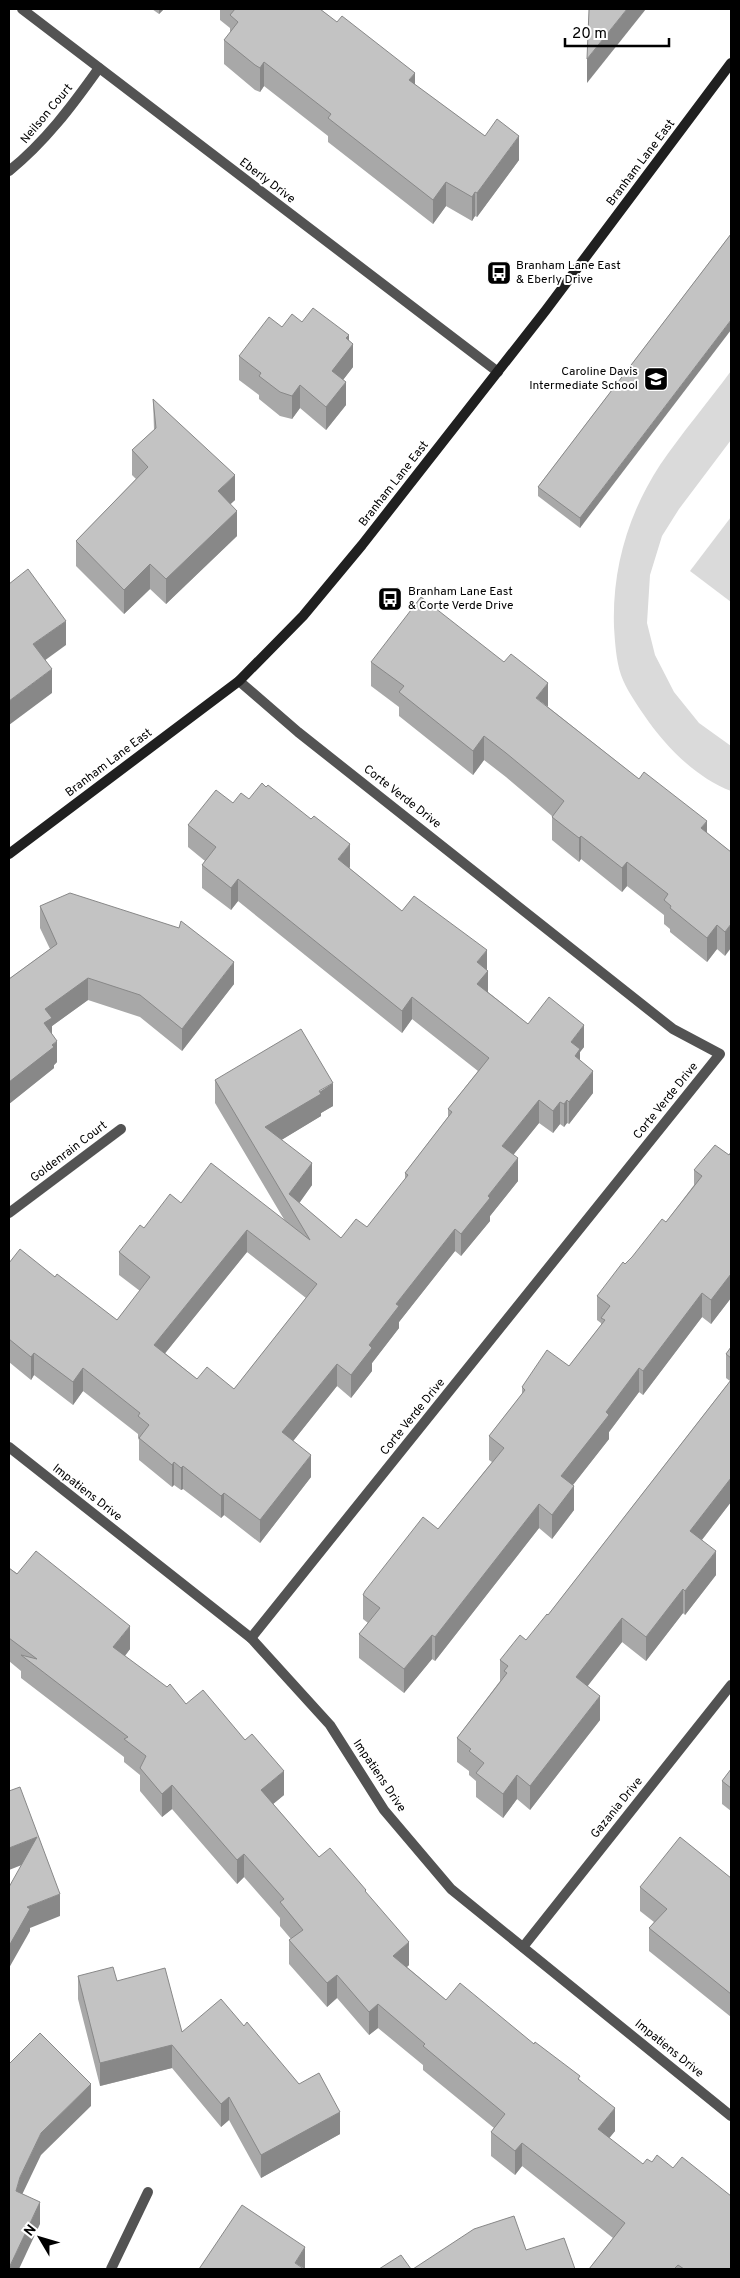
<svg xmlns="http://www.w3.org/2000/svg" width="740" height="2278" font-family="Overpass,sans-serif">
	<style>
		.green { fill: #dadada }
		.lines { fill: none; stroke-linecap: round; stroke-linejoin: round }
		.street { stroke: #535353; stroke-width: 10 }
		.secondary { stroke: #202020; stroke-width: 10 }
		.wall { fill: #a8a8a8; fill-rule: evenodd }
		.shaded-wall { fill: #888 }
		.building { fill: #c3c3c3; stroke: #888; fill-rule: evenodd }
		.labels { text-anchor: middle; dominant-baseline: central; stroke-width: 4; stroke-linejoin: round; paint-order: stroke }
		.street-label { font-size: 12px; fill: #000; stroke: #fff }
		.poi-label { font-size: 12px; fill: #000; stroke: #fff; text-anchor: start }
	</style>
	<rect width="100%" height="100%" fill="#fff"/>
	<!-- green -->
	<g class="green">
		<path d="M731 371V440L679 509 662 536 650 575 647 623 655 655 674 692 699 723 731 746V791C695 777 665 746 644 715 636 703 626 689 621 675 616 660 615 642 614 627 612 569 628 514 660 465 682 433 708 402 731 371Z"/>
		<polygon points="731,517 731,602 690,571"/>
	</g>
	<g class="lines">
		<!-- street -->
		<g class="street">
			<polyline points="22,9 498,372"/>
			<path d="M9 171C45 142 72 106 99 68"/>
			<polyline points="239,681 298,732 673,1029 720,1054 251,1638"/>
			<polyline points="9,1213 121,1129"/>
			<polyline points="9,1447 251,1638 330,1725 384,1810 451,1889 731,2116"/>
			<polyline points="523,1947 731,1685"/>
			<polyline points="111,2269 148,2192"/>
		</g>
		<!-- secondary -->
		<polyline class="secondary" points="9,854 239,681 303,616 362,545 546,310 731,63"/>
	</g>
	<!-- wall -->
	<g class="wall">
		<polygon points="152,9 164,9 159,14"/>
		<polygon points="220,9 320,9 415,85 485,136 519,160 477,217 475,216 472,221 446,206 433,224 328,142 328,136 264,86 260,92 255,90 224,64 224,40 230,33 230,28 220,20"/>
		<polygon points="731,234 580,528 538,496 538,487"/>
		<polygon points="302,322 349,340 353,367 343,380 346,405 326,430 300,408 292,419 280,416 259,399 259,395 239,380 239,356 282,327"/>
		<polygon points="153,399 235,500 230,504 237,536 166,604 150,589 124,614 76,566 76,541 136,479 132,475 132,450 154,430"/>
		<polygon points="371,662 548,707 731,852 725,956 717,949 707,962 670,932 670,929 664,924 664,915 627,886 622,892 581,859 579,862 552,840 552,816 506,777 484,760 473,775 399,716 399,707 371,686"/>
		<path d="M249 799 350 867 349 868 402 911 487 970 488 992 528 1024 584 1047 580 1052V1061L593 1093 569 1124 567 1123 564 1127 560 1124 553 1133 539 1123 513 1155 518 1181 490 1216V1221L461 1256 455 1251 399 1322V1328L372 1363V1371L351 1398 337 1386 293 1441 311 1477 260 1543 224 1515 221 1518 183 1489 181 1490 174 1485 172 1487 139 1460V1440L138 1438V1434L83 1391 73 1405 34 1375 31 1380 9 1362V1263L55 1277 117 1320 140 1291 119 1275V1252L144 1228 181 1203 285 1221 215 1103V1080L333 1106 321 1113V1116L281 1140 312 1185 299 1203 341 1238 367 1227 405 1180V1173L448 1117V1109L478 1071 412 1019 402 1033 238 901 231 910 202 888V865L205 861 188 847V825L233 803ZM247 1252 306 1298 234 1389 197 1379 165 1353Z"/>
		<polygon points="40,906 234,984 182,1051 140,1017 88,1000 52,1026 52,1034 57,1062 54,1065 54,1068 9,1104 9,979 50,949 40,928"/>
		<polygon points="731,1152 731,1298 711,1324 702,1317 643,1395 639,1392 609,1432 609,1439 573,1485 574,1510 552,1539 539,1528 435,1661 432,1659 404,1693 359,1658 359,1634 368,1623 363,1619 363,1595 438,1529 492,1462 489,1460 489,1436 522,1394 522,1387 569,1366 601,1325 601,1323 597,1320 597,1296 625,1264 666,1222 694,1185 694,1170 729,1155"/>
		<polygon points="731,1347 731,1502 702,1540 716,1575 685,1615 683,1613 646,1661 622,1642 587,1686 600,1720 530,1810 517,1799 503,1818 476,1797 476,1781 469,1775 469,1771 457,1762 457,1738 500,1681 500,1660 526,1640 548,1615 730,1381 726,1378 726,1354"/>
		<polygon points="9,1568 130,1649 125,1656 186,1704 284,1795 273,1804 319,1857 366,1894 409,1965 407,1967 446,2000 534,2044 580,2080 615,2131 609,2138 731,2269 589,2269 613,2238 522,2166 515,2175 491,2156 491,2132 494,2128 423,2070 423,2065 378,2028 369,2035 337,1998 327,2007 289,1964 289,1940 291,1939 280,1926 280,1918 244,1877 237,1884 172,1809 162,1817 140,1791 140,1775 124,1762 124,1757 21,1678 21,1671 9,1661"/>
		<polygon points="731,1769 731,1811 722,1804 722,1781"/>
		<polygon points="731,1878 731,2017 649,1951 649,1928 654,1922 640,1911 640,1887"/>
		<polygon points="78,1976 117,1981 182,2032 244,2026 299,2084 340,2134 261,2178 229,2120 221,2127 172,2068 100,2086 78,1999"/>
	</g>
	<!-- shaded-wall -->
	<g class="shaded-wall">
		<polygon points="159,9 164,9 159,14"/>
		<polygon points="627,9 646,9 587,83 587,59"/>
		<polygon points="264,62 264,86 260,92 260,68"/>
		<polygon points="415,73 415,97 409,80"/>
		<polygon points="519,136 519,160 477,217 477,193"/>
		<polygon points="446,182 446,206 433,224 433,200"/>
		<polygon points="475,192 475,216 472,221 472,197"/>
		<polygon points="731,320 731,330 580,528 580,518"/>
		<polygon points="349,335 349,349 353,344 353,367 332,394 332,371 346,338"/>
		<polygon points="346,382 346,405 326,430 326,407"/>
		<polygon points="300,385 300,408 292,419 292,396"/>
		<polygon points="235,475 235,500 218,516 218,491"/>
		<polygon points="237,511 237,536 166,604 166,579"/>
		<polygon points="150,564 150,589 124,614 124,590"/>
		<polygon points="66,621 66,645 33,669 33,644"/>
		<polygon points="52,669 52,693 9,725 9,701"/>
		<polygon points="548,683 548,707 536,698"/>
		<polygon points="484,736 484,760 473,775 473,751"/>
		<polygon points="707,821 707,845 701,828"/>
		<polygon points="581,836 581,859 579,862 579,838"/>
		<polygon points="350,844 350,867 338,881 338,859"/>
		<polygon points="627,862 627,886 622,892 622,868"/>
		<polygon points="238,879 238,901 231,910 231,888"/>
		<polygon points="731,924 731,948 725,956 725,932"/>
		<polygon points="717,925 717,949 707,962 707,938"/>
		<polygon points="487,950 487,972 488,971 488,993 477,1006 477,962"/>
		<polygon points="234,962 234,984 182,1051 182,1029"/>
		<polygon points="88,978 88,1000 52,1026 52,1039 44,1023 45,1009"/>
		<polygon points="412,997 412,1019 402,1033 402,1011"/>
		<polygon points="584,1025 584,1047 580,1052 580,1072 575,1079 571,1042"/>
		<polygon points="57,1041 57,1062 54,1065 54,1068 9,1104 9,1082"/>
		<polygon points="593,1071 593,1093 569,1124 569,1102"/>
		<polygon points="333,1083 333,1106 321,1113 321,1116 265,1150 265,1127"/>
		<polygon points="539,1100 539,1123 502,1169 502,1146"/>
		<polygon points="567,1100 567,1123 564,1127 564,1104"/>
		<polygon points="560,1102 560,1124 553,1133 553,1111"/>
		<polygon points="518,1158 518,1181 490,1216 490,1221 461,1256 461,1234 488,1196"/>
		<polygon points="312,1163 312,1185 293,1212 289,1194"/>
		<polygon points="455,1229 455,1251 399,1322 399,1328 372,1363 372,1371 351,1398 351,1375 369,1345 396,1304"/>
		<polygon points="247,1230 247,1252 154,1367 154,1345"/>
		<polygon points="731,1274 731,1298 711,1324 711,1300"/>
		<polygon points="702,1293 702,1317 643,1395 643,1371"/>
		<polygon points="34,1353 34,1375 31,1380 31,1357"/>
		<polygon points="337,1364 337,1386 282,1455 282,1432"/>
		<polygon points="83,1368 83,1391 73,1405 73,1382"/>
		<polygon points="639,1368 639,1392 609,1432 609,1439 561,1500 561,1476 606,1412"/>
		<polygon points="311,1455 311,1477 260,1543 260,1520"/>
		<polygon points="174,1462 174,1485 172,1487 172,1465"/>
		<polygon points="183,1466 183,1489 181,1490 181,1468"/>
		<polygon points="731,1478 731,1502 690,1555 690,1531"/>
		<polygon points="574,1486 574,1510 552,1539 552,1515"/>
		<polygon points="224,1493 224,1515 221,1518 221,1496"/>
		<polygon points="539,1504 539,1528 435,1661 435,1637"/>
		<polygon points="716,1551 716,1575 685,1615 685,1591"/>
		<polygon points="683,1589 683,1613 646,1661 646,1637"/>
		<polygon points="622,1618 622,1642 576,1701 576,1677"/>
		<polygon points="130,1626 130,1649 113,1671 113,1647"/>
		<polygon points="432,1635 432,1659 404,1693 404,1669"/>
		<polygon points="600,1696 600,1720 530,1810 530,1786"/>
		<polygon points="284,1771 284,1795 261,1814 261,1790"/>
		<polygon points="517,1775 517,1799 503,1818 503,1794"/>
		<polygon points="172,1785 172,1809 162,1817 162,1794"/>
		<polygon points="37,1837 37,1859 9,1870 9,1848"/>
		<polygon points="244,1854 244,1877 237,1884 237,1860"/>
		<polygon points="60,1894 60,1916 30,1928 30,1931 9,1968 9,1946 27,1907"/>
		<polygon points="409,1942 409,1965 393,1979 393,1956"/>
		<polygon points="337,1975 337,1998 327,2007 327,1983"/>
		<polygon points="378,2004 378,2028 369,2035 369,2012"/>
		<polygon points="172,2045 172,2068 100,2086 100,2063"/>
		<polygon points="91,2084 91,2106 41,2155 20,2199 16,2191 20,2177 41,2133"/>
		<polygon points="229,2097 229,2120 221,2127 221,2104"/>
		<polygon points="615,2108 615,2131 598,2152 598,2129"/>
		<polygon points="340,2112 340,2134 261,2178 261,2155"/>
		<polygon points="522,2143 522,2166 515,2175 515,2151"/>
		<polygon points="40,2202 40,2224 19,2269 9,2269 9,2268"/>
		<polygon points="305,2247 305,2269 295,2263"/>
	</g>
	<!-- building -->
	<g class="building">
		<polygon points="235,9 320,9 337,22 342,16 415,73 409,80 485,136 497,119 519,136 477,193 475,192 472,197 446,182 433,200 328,118 331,114 264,62 260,68 255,65 224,40 238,22 230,15"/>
		<polygon points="590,9 627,9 587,59 589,10"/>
		<polygon points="731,234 731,320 580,518 538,487"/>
		<polygon points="313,308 349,335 346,338 353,344 332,371 346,382 326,407 300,385 292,396 280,392 259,376 261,373 239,356 269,317 282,327 292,314 302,322"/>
		<polygon points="153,399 235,475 218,491 237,511 166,579 150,564 124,590 76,541 148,467 132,450 156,428"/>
		<polygon points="28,569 66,621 33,644 52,669 9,701 9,584"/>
		<polygon points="421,597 504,662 511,654 548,683 536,698 639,779 644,772 707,821 701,828 731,852 731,924 725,932 717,925 707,938 670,908 671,906 664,900 668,894 627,862 622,868 581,836 579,838 552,817 564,801 506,753 484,736 473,751 399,692 404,686 371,662"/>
		<path d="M262 783 266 787 268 785 311 819 314 816 350 844 338 859 402 911 414 896 487 950 477 962 488 971 477 984 528 1024 549 997 584 1025 571 1042 580 1049 575 1056 593 1071 569 1102 567 1100 564 1104 560 1102 553 1111 539 1100 502 1146 518 1158 488 1196 490 1198 461 1234 455 1229 396 1304 399 1306 369 1345 372 1348 351 1375 337 1364 282 1432 311 1455 260 1520 224 1493 221 1496 183 1466 181 1468 174 1462 172 1465 139 1438 149 1425 138 1416 140 1413 83 1368 73 1382 34 1353 31 1357 9 1339V1263L20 1249 55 1277 57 1274 117 1320 150 1277 119 1252 140 1225 144 1228 170 1194 181 1203 211 1163 310 1240 215 1080 301 1029 333 1083 319 1091 321 1094 265 1127 312 1163 289 1194 341 1238 356 1219 367 1227 408 1175 405 1173 452 1112 448 1109 489 1058 412 997 402 1011 238 879 231 888 202 865 216 847 188 825 216 790 233 803 241 793 249 799ZM247 1230 317 1284 234 1389 207 1367 197 1379 154 1345Z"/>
		<polygon points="70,893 179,928 181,921 234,962 182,1029 140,995 88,978 45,1009 52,1018 44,1023 57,1041 52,1045 54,1047 9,1082 9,979 57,944 40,906"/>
		<polygon points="715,1145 729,1155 731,1152 731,1274 711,1300 702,1293 643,1371 639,1368 606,1412 609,1415 561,1476 574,1486 552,1515 539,1504 435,1637 432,1635 404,1669 359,1634 380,1608 363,1595 365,1591 423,1517 438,1529 504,1448 489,1436 525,1390 522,1387 547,1350 569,1366 605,1320 601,1318 610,1306 597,1296 623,1262 625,1264 632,1257 662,1219 666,1222 702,1176 694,1170"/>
		<polygon points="731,1347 731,1358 726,1354"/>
		<polygon points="731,1380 731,1478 690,1531 716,1551 685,1591 683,1589 646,1637 622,1618 576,1677 600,1696 530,1786 517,1775 503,1794 476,1773 484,1763 469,1751 471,1749 457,1738 507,1673 504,1671 508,1666 500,1660 520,1635 526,1640 547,1614 548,1615"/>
		<polygon points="36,1551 130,1626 113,1647 167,1687 170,1684 186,1704 203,1690 245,1740 252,1734 284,1771 261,1790 319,1857 330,1848 366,1890 365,1891 409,1942 393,1956 446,2000 460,1983 534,2044 535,2042 580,2076 578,2079 615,2108 598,2129 643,2164 647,2159 652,2162 657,2155 673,2168 682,2157 731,2196 731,2269 684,2269 678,2265 674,2269 589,2269 625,2223 522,2143 515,2151 491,2132 505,2114 423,2046 425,2044 378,2004 369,2012 337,1975 327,1983 289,1940 303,1930 280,1902 284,1899 244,1854 237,1860 172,1785 162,1794 140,1768 146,1756 124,1739 128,1737 21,1655 37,1659 9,1638 9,1568 17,1574"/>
		<polygon points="731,1769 731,1788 722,1781"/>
		<polygon points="20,1787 60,1894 27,1907 30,1909 9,1946 9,1887 37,1837 9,1848 9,1791"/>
		<polygon points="680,1837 731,1878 731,1994 649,1928 667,1909 640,1887"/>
		<polygon points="113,1967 117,1981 165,1968 182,2032 221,1999 244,2026 247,2022 299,2084 319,2073 340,2112 261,2155 229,2097 221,2104 172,2045 100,2063 78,1976"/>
		<polygon points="40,2033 91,2084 41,2133 20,2177 16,2191 40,2202 9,2268 9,2069 10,2068 9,2067 9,2064"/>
		<polygon points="242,2205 305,2247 295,2263 304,2269 199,2269"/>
		<polygon points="514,2216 526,2250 564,2238 575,2269 413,2269 474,2229"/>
		<polygon points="401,2255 411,2269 379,2269"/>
	</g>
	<!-- icons -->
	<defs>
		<symbol id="bus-square" viewBox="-11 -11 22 22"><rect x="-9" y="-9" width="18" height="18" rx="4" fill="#000" stroke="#fff"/><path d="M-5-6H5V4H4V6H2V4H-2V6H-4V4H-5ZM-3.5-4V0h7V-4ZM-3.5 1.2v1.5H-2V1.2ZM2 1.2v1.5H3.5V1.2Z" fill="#fff"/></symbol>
		<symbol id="school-square" viewBox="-11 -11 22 22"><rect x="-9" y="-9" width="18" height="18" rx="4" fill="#000" stroke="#fff"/><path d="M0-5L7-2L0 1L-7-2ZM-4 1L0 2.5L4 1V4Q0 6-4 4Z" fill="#fff"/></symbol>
	</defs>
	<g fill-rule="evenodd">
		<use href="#bus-square" x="485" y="259" width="28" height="28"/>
		<use href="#school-square" x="642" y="365" width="28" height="28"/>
		<use href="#bus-square" x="376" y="585" width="28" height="28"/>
	</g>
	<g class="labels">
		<!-- street labels -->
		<g class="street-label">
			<text transform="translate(47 114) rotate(-50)">Neilson Court</text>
			<text transform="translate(641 163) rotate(-53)">Branham Lane East</text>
			<text transform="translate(267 181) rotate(37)">Eberly Drive</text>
			<text transform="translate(394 484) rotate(-52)">Branham Lane East</text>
			<text transform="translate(109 763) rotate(-37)">Branham Lane East</text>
			<text transform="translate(402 797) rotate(38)">Corte Verde Drive</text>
			<text transform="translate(666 1101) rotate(-51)">Corte Verde Drive</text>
			<text transform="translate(69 1152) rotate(-37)">Goldenrain Court</text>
			<text transform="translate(413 1417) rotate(-51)">Corte Verde Drive</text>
			<text transform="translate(87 1493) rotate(38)">Impatiens Drive</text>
			<text transform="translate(379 1776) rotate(56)">Impatiens Drive</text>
			<text transform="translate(617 1808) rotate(-51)">Gazania Drive</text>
			<text transform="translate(669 2049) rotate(39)">Impatiens Drive</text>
		</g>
		<!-- poi labels -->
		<g class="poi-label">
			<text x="516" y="266">Branham Lane East<tspan x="516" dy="14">&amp; Eberly Drive</tspan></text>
			<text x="638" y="372" text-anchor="end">Caroline Davis<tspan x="638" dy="14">Intermediate School</tspan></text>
			<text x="408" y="592">Branham Lane East<tspan x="408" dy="14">&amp; Corte Verde Drive</tspan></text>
		</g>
	</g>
	<!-- border -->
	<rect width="740" height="2278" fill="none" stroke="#000000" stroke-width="20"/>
	<!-- north arrow -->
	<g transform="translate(40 2238) rotate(308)" stroke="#ffffff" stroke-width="4" paint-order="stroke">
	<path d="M0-4L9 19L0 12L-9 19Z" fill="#000000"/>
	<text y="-8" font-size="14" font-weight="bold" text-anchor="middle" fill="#000000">N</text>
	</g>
	<!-- scale -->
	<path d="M565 38v8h104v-8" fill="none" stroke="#000000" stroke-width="2.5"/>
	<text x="572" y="38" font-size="15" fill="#000000" stroke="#ffffff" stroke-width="4" paint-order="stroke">20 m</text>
</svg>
